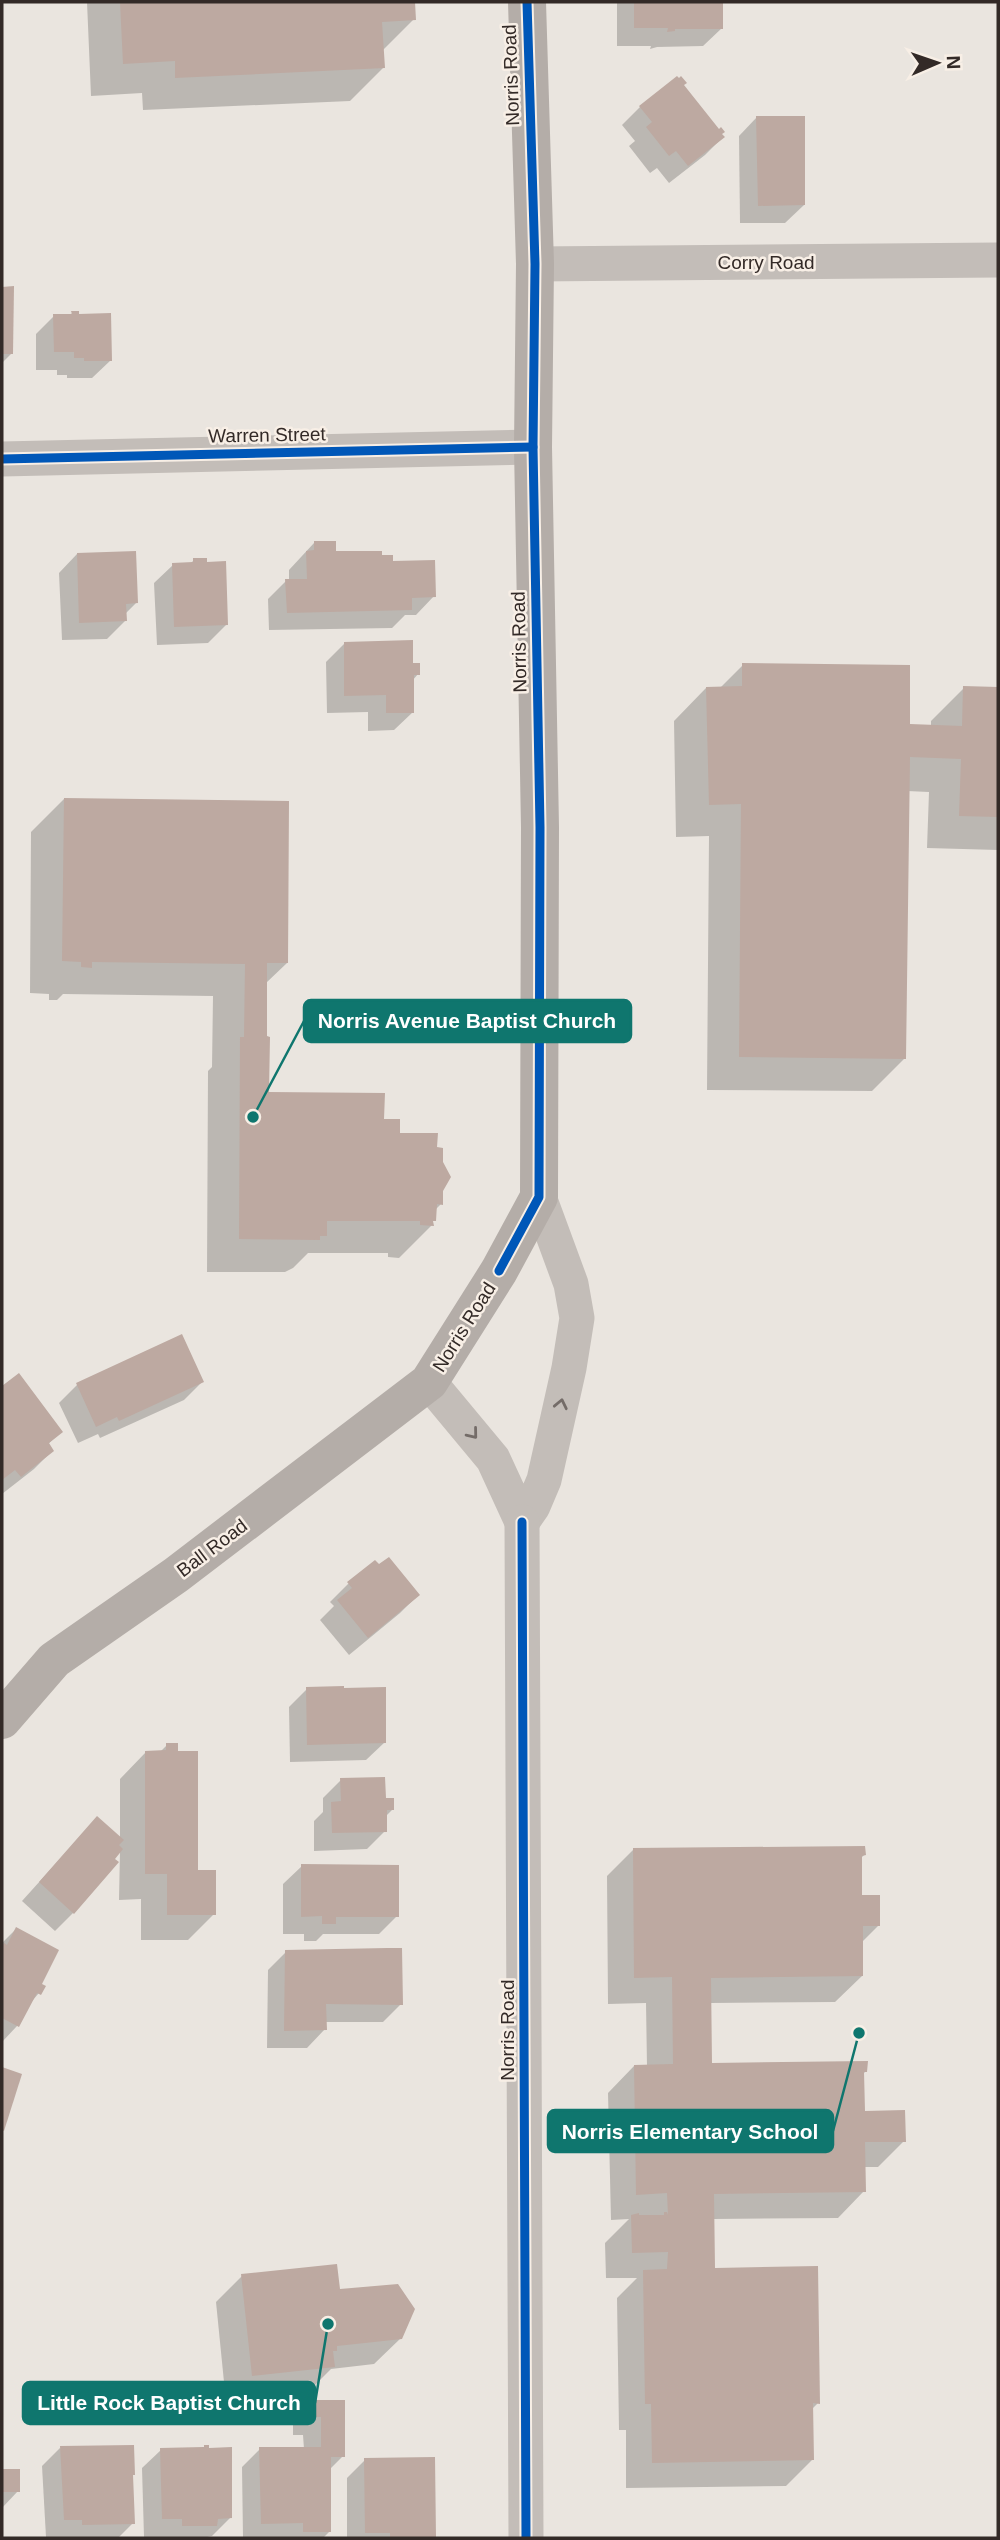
<svg xmlns="http://www.w3.org/2000/svg" width="1000" height="2540" font-family="Helvetica,sans-serif">
	<style>
		.shadow { fill: #0003 }
		.building { fill: #bda9a1 }
		.lines { fill: none; stroke-linecap: round; stroke-linejoin: round }
		.minor { stroke: #c3bdb8; stroke-width: 35 }
		.secondary { stroke: #b4ada8; stroke-width: 38 }
		.cycleway-casing { stroke: #f8efe6; stroke-width: 13 }
		.cycleway { stroke: #0057b8; stroke-width: 9 }
		.oneway { stroke: #746c68 }
		.labels { text-anchor: middle; dominant-baseline: central; stroke-width: 5; stroke-linejoin: round; paint-order: stroke }
		.street-label { font-size: 19px; fill: #332a27; stroke: #f8efe6 }
		.leader { fill: none; stroke: #0f766e; stroke-width: 2.5 }
		.callout-dot { fill: #0f766e; stroke: #f8efe6; stroke-width: 2.5 }
		.callout { fill: #0f766e; stroke: #0f766e; stroke-width: 2.5 }
		.callout-label { font-size: 21px; text-anchor: middle; font-weight: bold; fill: #fff }
	</style>
	<rect width="100%" height="100%" fill="#eae5df"/>
	<!-- shadow -->
	<g class="shadow">
		<polygon points="87,2 413,2 414,19 382,51 383,68 350,101 143,110 142,93 91,96"/>
		<polygon points="617,2 721,2 722,28 703,46 657,47 650,49 651,46 617,46"/>
		<polygon points="682,85 723,137 705,155 669,183 657,168 650,173 629,146 635,141 622,125 640,107"/>
		<polygon points="757,117 804,205 785,223 740,223 739,136"/>
		<polygon points="2,288 12,288 12,353 2,363"/>
		<polygon points="72,313 111,360 92,378 67,378 67,375 57,375 57,370 36,370 36,334 54,316 69,316"/>
		<polygon points="314,543 334,552 380,557 392,563 434,596 416,615 405,615 392,628 269,630 268,599 286,581 289,581 289,570"/>
		<polygon points="77,554 136,603 125,614 125,621 107,639 62,640 59,573"/>
		<polygon points="194,560 226,625 208,643 157,645 154,583 173,565 190,564"/>
		<polygon points="345,643 412,665 418,674 412,681 413,712 394,730 368,731 368,712 327,713 326,662"/>
		<polygon points="743,665 908,725 931,726 931,721 964,688 998,689 998,850 927,848 929,792 907,791 905,1058 872,1091 707,1090 709,836 676,837 674,721 706,688 720,688"/>
		<polygon points="64,799 287,963 266,983 268,1093 382,1120 399,1135 441,1190 441,1204 435,1210 432,1225 399,1258 388,1257 388,1253 308,1253 293,1268 285,1272 207,1272 208,1071 212,1067 213,996 63,994 57,1000 49,1000 49,994 30,993 31,832"/>
		<polygon points="19,1376 61,1432 48,1444 52,1451 34,1469 2,1494 2,1389"/>
		<polygon points="202,1382 184,1400 100,1438 98,1434 78,1443 59,1403 77,1385"/>
		<polygon points="379,1567 418,1595 400,1613 349,1655 320,1620 334,1606 330,1602 348,1584"/>
		<polygon points="307,1689 385,1742 366,1760 290,1762 289,1707"/>
		<polygon points="167,1745 196,1871 214,1914 188,1940 141,1940 141,1899 119,1900 120,1851 73,1913 55,1931 22,1901 97,1818 120,1838 120,1779 146,1752 160,1752"/>
		<polygon points="341,1780 385,1800 393,1809 385,1817 385,1831 367,1849 314,1851 314,1821 323,1812 323,1798"/>
		<polygon points="633,1850 864,1855 861,1858 861,1897 879,1925 861,1943 862,1976 835,2002 710,2003 710,2065 866,2071 862,2075 863,2113 904,2141 878,2167 864,2167 864,2191 838,2218 713,2219 713,2269 818,2403 812,2409 812,2460 786,2486 626,2488 626,2430 619,2430 617,2298 637,2278 606,2278 605,2243 629,2219 611,2220 608,2093 634,2066 647,2066 646,2003 608,2004 607,1876"/>
		<polygon points="302,1866 397,1916 379,1934 323,1934 316,1941 304,1941 304,1934 283,1934 283,1884"/>
		<polygon points="16,1929 39,1984 44,1987 27,2007 17,2026 2,2042 2,1943"/>
		<polygon points="286,1952 401,2004 383,2022 325,2022 325,2029 307,2048 267,2048 268,1970"/>
		<polygon points="242,2276 338,2291 401,2338 374,2364 331,2369 307,2393 226,2402 216,2302"/>
		<polygon points="311,2402 343,2402 343,2456 329,2470 330,2531 323,2538 243,2538 242,2467 260,2449 304,2449 303,2435 293,2435 293,2420"/>
		<polygon points="60,2448 133,2523 118,2538 46,2537 42,2466"/>
		<polygon points="203,2449 230,2518 212,2536 203,2538 144,2537 142,2468 161,2450"/>
		<polygon points="433,2459 434,2538 347,2538 347,2478 365,2460"/>
		<polygon points="2,2470 18,2470 18,2491 2,2508"/>
	</g>
	<!-- building -->
	<g class="building">
		<polygon points="120,2 415,2 416,20 382,22 385,68 175,78 175,61 123,64"/>
		<polygon points="634,2 723,2 723,29 675,29 675,31 667,32 668,28 634,28"/>
		<polygon points="677,76 679,78 681,76 687,83 684,85 719,129 721,127 725,132 722,134 725,137 688,166 676,151 669,156 646,127 652,122 639,106"/>
		<polygon points="756,116 805,116 805,205 758,206"/>
		<polygon points="14,286 13,354 2,354 2,287"/>
		<polygon points="71,311 79,311 79,314 111,313 112,361 84,361 84,358 74,358 74,352 54,352 53,314 72,314"/>
		<polygon points="314,541 336,541 336,551 382,551 382,555 393,555 393,561 435,560 436,597 412,598 412,610 287,613 285,579 307,579 306,551 314,550"/>
		<polygon points="136,551 138,603 126,604 127,621 79,623 77,553"/>
		<polygon points="193,558 207,558 207,562 226,561 228,625 174,627 172,563 193,562"/>
		<polygon points="413,640 413,663 420,663 420,675 414,675 414,713 386,713 386,695 344,696 344,642"/>
		<polygon points="742,663 910,665 910,724 962,726 963,686 998,687 998,817 959,816 961,759 910,757 906,1059 739,1057 741,804 709,805 706,687 742,686"/>
		<polygon points="64,798 289,801 288,963 267,963 267,1036 270,1037 269,1092 385,1093 384,1119 400,1119 400,1133 438,1133 437,1147 443,1148 443,1162 451,1177 443,1191 443,1205 437,1204 436,1221 433,1221 434,1226 420,1225 420,1221 327,1221 327,1236 320,1236 320,1240 239,1239 240,1037 244,1037 245,964 92,962 92,968 81,967 81,962 62,961"/>
		<polygon points="182,1334 204,1382 119,1421 117,1417 96,1427 76,1383"/>
		<polygon points="19,1373 63,1432 49,1443 54,1451 21,1477 15,1470 2,1480 2,1386"/>
		<polygon points="389,1557 420,1595 368,1638 337,1600 352,1588 347,1582 375,1560 379,1564"/>
		<polygon points="344,1686 344,1688 386,1687 386,1743 307,1745 306,1687"/>
		<polygon points="166,1743 178,1743 178,1751 198,1751 198,1870 216,1870 216,1915 167,1915 167,1874 145,1874 145,1751 166,1750"/>
		<polygon points="385,1777 386,1798 394,1798 394,1810 387,1810 387,1832 332,1833 331,1802 341,1801 340,1778"/>
		<polygon points="97,1816 124,1840 119,1845 123,1849 115,1859 119,1862 74,1914 39,1882"/>
		<polygon points="865,1846 866,1855 862,1856 862,1895 880,1895 880,1926 863,1926 863,1976 711,1978 712,2063 868,2061 867,2072 864,2072 865,2111 905,2110 906,2142 865,2142 866,2192 714,2194 715,2268 818,2266 820,2404 813,2403 814,2460 652,2463 651,2404 645,2404 643,2270 667,2269 668,2252 632,2253 631,2215 639,2213 639,2215 664,2215 664,2212 667,2212 668,2215 667,2193 636,2195 634,2065 673,2064 672,1977 634,1978 633,1848"/>
		<polygon points="301,1864 399,1865 399,1917 336,1917 336,1924 322,1924 322,1916 301,1917"/>
		<polygon points="16,1927 59,1950 42,1984 46,1986 41,1995 37,1993 19,2027 2,2018 2,1946 4,1943 7,1945"/>
		<polygon points="387,1948 402,1948 403,2005 326,2004 327,2030 284,2031 285,1950"/>
		<polygon points="2,2067 22,2074 4,2131 2,2130"/>
		<polygon points="337,2264 340,2289 398,2284 415,2309 402,2339 337,2346 337,2351 333,2351 335,2367 252,2376 241,2274"/>
		<polygon points="310,2400 345,2400 345,2457 331,2457 331,2532 303,2532 303,2523 261,2524 259,2447 321,2447 321,2417 310,2417"/>
		<polygon points="134,2445 135,2475 133,2475 135,2524 82,2525 82,2520 64,2520 60,2446"/>
		<polygon points="204,2445 209,2445 209,2448 232,2447 232,2518 218,2519 217,2526 182,2526 182,2519 162,2519 160,2448 204,2447"/>
		<polygon points="435,2457 436,2538 390,2538 390,2533 365,2533 364,2458"/>
		<rect x="2" y="2469" width="18" height="23"/>
	</g>
	<g class="lines">
		<!-- minor -->
		<g class="minor">
			<polyline points="535,264 998,260"/>
			<polyline points="2,459 533,447"/>
			<polyline points="429,1382 493,1459 522,1522 533,1506 544,1480 569,1368 577,1318 571,1284 539,1197"/>
			<polyline points="522,1522 526,2538"/>
		</g>
		<!-- secondary -->
		<polyline class="secondary" points="2,1720 54,1660 176,1575 429,1382 499,1271 539,1197 540,827 533,447 535,264 527,2"/>
		<defs>
			<g id="cycleway">
				<polyline points="2,459 533,447"/>
				<polyline points="499,1271 539,1197 540,827 533,447 535,264 527,2"/>
				<polyline points="522,1522 526,2538"/>
			</g>
		</defs>
		<!-- cycleway casing -->
		<use href="#cycleway" class="cycleway-casing"/>
		<!-- cycleway -->
		<use href="#cycleway" class="cycleway"/>
	</g>
	<!-- one-way arrows -->
	<defs><path id="oneway-chevron" d="M-2-3.5L2.5 0L-2 3.5" fill="none" stroke-width="1.6" stroke-linecap="round" stroke-linejoin="round" transform="scale(1.75)"/></defs>
	<g class="oneway">
		<use href="#oneway-chevron" transform="translate(561 1404) rotate(-78)"/>
		<use href="#oneway-chevron" transform="translate(473 1434) rotate(51)"/>
	</g>
	<g class="labels">
		<!-- street labels -->
		<g class="street-label">
			<text transform="translate(511 75) rotate(-92)">Norris Road</text>
			<text x="766" y="262">Corry Road</text>
			<text transform="translate(267 435) rotate(-1)">Warren Street</text>
			<text transform="translate(519 642) rotate(-91)">Norris Road</text>
			<text transform="translate(464 1327) rotate(-58)">Norris Road</text>
			<text transform="translate(212 1548) rotate(-37)">Ball Road</text>
			<text transform="translate(507 2030) rotate(-90)">Norris Road</text>
		</g>
	</g>
	<!-- callouts -->
	<path class="leader" d="M253 1117L304 1021M859 2033L833 2131M328 2324L315 2403"/>
	<g class="callout-dot">
		<circle cx="253" cy="1117" r="7"/>
		<circle cx="859" cy="2033" r="7"/>
		<circle cx="328" cy="2324" r="7"/>
	</g>
	<g class="callout">
		<rect x="304" y="1000" width="327" height="42" rx="7"/>
		<rect x="548" y="2110" width="285" height="42" rx="7"/>
		<rect x="23" y="2382" width="292" height="42" rx="7"/>
	</g>
	<g class="callout-label">
		<text x="467" y="1028">Norris Avenue Baptist Church</text>
		<text x="690" y="2139">Norris Elementary School</text>
		<text x="169" y="2410">Little Rock Baptist Church</text>
	</g>
	<!-- border -->
	<rect width="1000" height="2540" fill="none" stroke="#332a27" stroke-width="7"/>
	<!-- north arrow -->
	<g transform="translate(937 63) rotate(88)" stroke="#f8efe6" stroke-width="5" paint-order="stroke">
	<path d="M0-5L12 26L0 18L-12 26Z" fill="#332a27"/>
	<text y="-10" font-size="19" font-weight="bold" text-anchor="middle" fill="#332a27">N</text>
	</g>
</svg>
